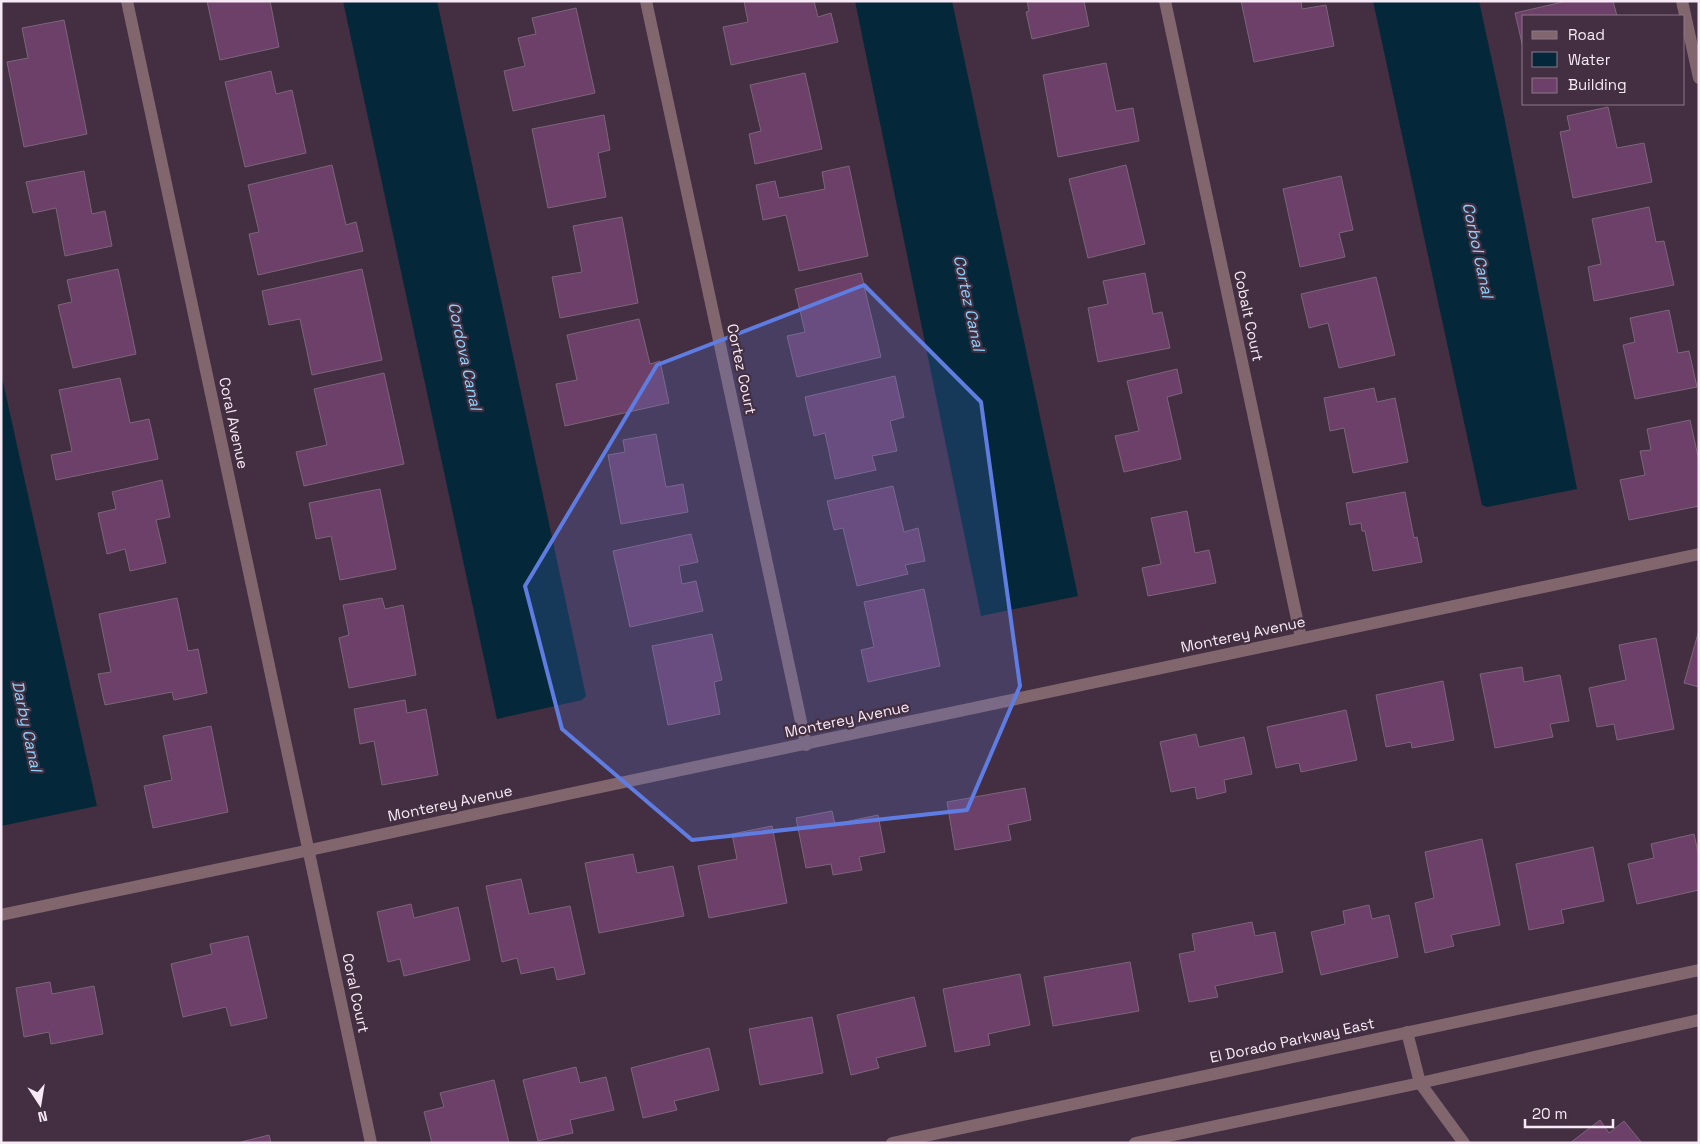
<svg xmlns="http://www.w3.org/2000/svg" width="1700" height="1144" font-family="'Space Grotesk',sans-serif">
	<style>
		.water { fill: #042839 }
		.building { fill: #6c4068; stroke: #7c657a }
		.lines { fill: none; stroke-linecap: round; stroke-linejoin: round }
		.minor { stroke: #82666e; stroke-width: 12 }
		.tertiary { stroke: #82666e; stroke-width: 12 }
		.marked { fill: #5e7ce1; fill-opacity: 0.2; stroke: #5e7ce1; stroke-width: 4; stroke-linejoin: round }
		.labels { text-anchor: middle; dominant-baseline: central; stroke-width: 4.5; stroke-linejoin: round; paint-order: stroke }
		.street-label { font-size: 15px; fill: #f7e9f5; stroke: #432f41 }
		.water-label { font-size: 16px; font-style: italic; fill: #8cd3fc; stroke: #432f41 }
	</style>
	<rect width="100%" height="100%" fill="#432f41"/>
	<!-- water -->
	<g class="water">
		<polygon points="343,1 437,1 586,696 582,700 497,719"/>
		<polygon points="855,1 952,1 1078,596 981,616"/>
		<polygon points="1373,1 1479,1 1504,116 1577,489 1487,507 1482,505"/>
		<polygon points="1,373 97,806 1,826"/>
	</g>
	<!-- building -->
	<g class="building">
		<polygon points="207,1 270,1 279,47 220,60"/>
		<polygon points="744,1 814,1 818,17 831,13 838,42 731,65 723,27 748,22"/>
		<polygon points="1027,1 1084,1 1089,26 1032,39 1026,12 1029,11"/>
		<polygon points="1241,1 1301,1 1302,9 1326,5 1334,46 1254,62"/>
		<polygon points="1567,1 1613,1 1617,16 1524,16 1524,52 1515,13"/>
		<polygon points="576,8 595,93 513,111 504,71 525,66 518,38 536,34 532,18"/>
		<polygon points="64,20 87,134 24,147 7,62 28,58 22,28"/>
		<polygon points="1106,63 1116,111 1133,108 1139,141 1058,157 1043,75"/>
		<polygon points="271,71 276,94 292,90 306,153 245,167 225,82"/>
		<polygon points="805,73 822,149 755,164 749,134 761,131 750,85"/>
		<polygon points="1608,107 1617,148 1644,143 1652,182 1573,198 1560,132 1570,130 1567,116"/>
		<polygon points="604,115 610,150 598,153 606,197 548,208 532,129"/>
		<polygon points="332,165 346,225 356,222 363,251 258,275 249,234 259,232 248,185"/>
		<polygon points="1126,165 1145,244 1088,258 1069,179"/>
		<polygon points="849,166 868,256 799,271 786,215 763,220 756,185 775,181 779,198 825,189 822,172"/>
		<polygon points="84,171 92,214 105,211 112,246 65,256 56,208 33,213 26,182"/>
		<polygon points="1341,176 1353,230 1339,233 1345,257 1300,267 1283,189"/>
		<polygon points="1649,207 1656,242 1664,241 1674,285 1594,301 1588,267 1601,264 1592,219"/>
		<polygon points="622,217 638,303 560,318 552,277 582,272 573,226"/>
		<polygon points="118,269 136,354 73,368 58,305 72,302 67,280"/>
		<polygon points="362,269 382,360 312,375 300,319 269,325 262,291"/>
		<polygon points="861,273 881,357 797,377 787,336 805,332 795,289"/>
		<polygon points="1145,273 1153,314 1162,312 1170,348 1098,362 1088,308 1108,304 1103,281"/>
		<polygon points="1376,277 1395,355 1339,368 1328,323 1309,328 1301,294"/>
		<polygon points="1669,310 1678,353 1689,351 1697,387 1635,399 1623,345 1635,342 1630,318"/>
		<polygon points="639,319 650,364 660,361 669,403 565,426 556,384 577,380 567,335"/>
		<polygon points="1177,369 1182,393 1167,397 1181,459 1124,472 1115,436 1139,431 1127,381"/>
		<polygon points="384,373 404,464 304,486 296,452 327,445 314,389"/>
		<polygon points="895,376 904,417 890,421 897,451 872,456 876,470 835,479 825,433 814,436 805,397"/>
		<polygon points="120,378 130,423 149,419 158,459 56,480 51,455 72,451 59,390"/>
		<polygon points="1374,388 1377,402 1395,398 1408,462 1353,473 1344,428 1330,431 1324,398"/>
		<polygon points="1690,420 1699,461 1699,506 1629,520 1620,480 1645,475 1640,451 1651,450 1647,429"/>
		<polygon points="656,434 666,487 683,484 688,512 621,524 608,455 625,452 623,440"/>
		<polygon points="162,480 170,517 156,520 166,563 130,571 125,549 107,554 98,513 116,509 112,492"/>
		<polygon points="893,486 904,532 918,528 925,561 905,565 908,574 857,586 843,528 834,530 827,501"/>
		<polygon points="380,489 396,569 340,580 331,536 316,539 309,503"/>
		<polygon points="1405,492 1414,538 1417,537 1422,562 1373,571 1365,531 1362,531 1361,523 1350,525 1346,503"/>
		<polygon points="1187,511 1195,553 1209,550 1216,583 1148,596 1142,568 1161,564 1151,518"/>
		<polygon points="691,534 698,562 679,566 682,584 696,581 703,611 630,627 613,551"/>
		<polygon points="924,589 940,666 868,682 861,650 874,647 864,602"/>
		<polygon points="177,598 188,651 198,649 207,693 174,700 172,692 105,705 98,674 111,672 99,614"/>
		<polygon points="382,598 385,609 403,605 416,675 349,688 339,638 349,635 343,605"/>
		<polygon points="1699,630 1699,687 1684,683"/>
		<polygon points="712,634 722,680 714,682 720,714 668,725 652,646"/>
		<polygon points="1656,638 1674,729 1617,740 1614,724 1597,727 1589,688 1626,680 1619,645"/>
		<polygon points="1522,667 1524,682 1560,675 1569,721 1550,724 1553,737 1495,748 1480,674"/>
		<polygon points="1443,681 1454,740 1412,748 1411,742 1386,747 1376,695"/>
		<polygon points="405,700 407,713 426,709 438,775 382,785 374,741 360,744 354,709"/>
		<polygon points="1346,710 1357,760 1301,772 1299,763 1276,768 1267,727"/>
		<polygon points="211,726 228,812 153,828 144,786 172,780 163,736"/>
		<polygon points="1196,734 1199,747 1244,737 1252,774 1224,780 1226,792 1197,799 1195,787 1171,792 1160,742"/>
		<polygon points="1025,788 1031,820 1008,825 1011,840 955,850 947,802"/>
		<polygon points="832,811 835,824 878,815 885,852 859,857 862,870 833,875 831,864 806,868 796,818"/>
		<polygon points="772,826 787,903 709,918 698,866 737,859 732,834"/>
		<polygon points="1694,834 1699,857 1699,890 1637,904 1628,864 1654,858 1651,844"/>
		<polygon points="1482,839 1500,925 1451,935 1454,946 1425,953 1415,903 1434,898 1425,852"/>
		<polygon points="1593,847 1604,901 1561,910 1564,923 1529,930 1516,864"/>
		<polygon points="633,854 637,873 673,866 684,916 599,933 585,863"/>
		<polygon points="521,879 529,914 570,906 585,974 557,980 554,967 521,974 517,958 502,962 486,886"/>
		<polygon points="411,904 414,918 458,907 470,960 404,976 400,959 388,962 377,912"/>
		<polygon points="1369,905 1372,919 1389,915 1398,957 1321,975 1311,932 1345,924 1343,911"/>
		<polygon points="1252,922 1255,936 1275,932 1283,972 1215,986 1218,997 1189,1002 1179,954 1195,951 1192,934"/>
		<polygon points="248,936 267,1018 231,1026 226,1007 183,1017 171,964 212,954 210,944"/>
		<polygon points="1130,962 1139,1011 1053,1026 1044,977"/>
		<polygon points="1020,974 1030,1025 988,1034 990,1045 955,1052 943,989"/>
		<polygon points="50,982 52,994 94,986 103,1034 51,1044 49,1032 24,1037 16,988"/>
		<polygon points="914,997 926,1046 876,1058 879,1068 851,1075 837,1015"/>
		<polygon points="812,1017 823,1073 760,1085 749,1029"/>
		<polygon points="709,1048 719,1090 674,1101 677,1110 643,1118 631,1068"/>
		<polygon points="576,1067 580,1083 606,1077 614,1110 570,1120 573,1133 538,1141 523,1080"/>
		<polygon points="494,1080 509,1143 432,1143 424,1112 444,1107 440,1093"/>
		<polygon points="1600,1120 1609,1133 1624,1121 1642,1143 1570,1143"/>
		<polygon points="269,1135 271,1143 241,1143 241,1142"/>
	</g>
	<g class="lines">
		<!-- minor -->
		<g class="minor">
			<polyline points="127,1 371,1143"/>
			<polyline points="646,1 806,745"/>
			<polyline points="1165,1 1301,638"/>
			<polyline points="1682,1 1699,78"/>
			<polyline points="1,915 310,850 568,794 1699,554"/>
			<polyline points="1407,1032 1420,1083 1464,1143"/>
		</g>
		<!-- tertiary -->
		<g class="tertiary">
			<polyline points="892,1143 1699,970"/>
			<polyline points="1135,1143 1420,1083 1699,1020"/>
		</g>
	</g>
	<!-- marked area -->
	<path class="marked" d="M864 285 981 402 1020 686 967 810 692 840 562 729 525 586 657 365Z"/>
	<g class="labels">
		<!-- street labels -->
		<g class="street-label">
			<text transform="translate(1249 316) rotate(78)">Cobalt Court</text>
			<text transform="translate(742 369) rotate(78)">Cortez Court</text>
			<text transform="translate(234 423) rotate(78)">Coral Avenue</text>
			<text transform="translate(1243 634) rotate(-12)">Monterey Avenue</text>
			<text transform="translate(847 719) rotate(-12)">Monterey Avenue</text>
			<text transform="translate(450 803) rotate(-12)">Monterey Avenue</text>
			<text transform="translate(356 993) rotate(78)">Coral Court</text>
			<text transform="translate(1292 1040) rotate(-12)">El Dorado Parkway East</text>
		</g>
		<!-- water labels -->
		<g class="water-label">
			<text transform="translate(1478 250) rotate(78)">Corbol Canal</text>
			<text transform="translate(969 303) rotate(78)">Cortez Canal</text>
			<text transform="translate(465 356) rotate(78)">Cordova Canal</text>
			<text transform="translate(27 726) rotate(78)">Darby Canal</text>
		</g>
	</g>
	<!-- border -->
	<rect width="1700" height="1144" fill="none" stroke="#f7e9f5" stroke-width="5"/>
	<!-- legend -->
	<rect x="1522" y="15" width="162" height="90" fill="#432f41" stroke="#8b7989"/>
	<rect x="1532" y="31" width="25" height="8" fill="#82666e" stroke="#8b7989"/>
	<text x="1568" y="40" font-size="15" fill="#f7e9f5">Road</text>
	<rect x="1532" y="52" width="25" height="15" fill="#042839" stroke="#8b7989"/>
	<text x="1568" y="65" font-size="15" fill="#f7e9f5">Water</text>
	<rect x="1532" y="78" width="25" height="15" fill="#6c4068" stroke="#8b7989"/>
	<text x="1568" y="90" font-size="15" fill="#f7e9f5">Building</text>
	<!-- north arrow -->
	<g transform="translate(40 1104) rotate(168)" stroke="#432f41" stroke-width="4" paint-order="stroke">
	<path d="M0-4L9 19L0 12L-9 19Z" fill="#f7e9f5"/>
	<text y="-8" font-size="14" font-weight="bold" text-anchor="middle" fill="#f7e9f5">N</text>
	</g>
	<!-- scale -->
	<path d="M1525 1119v8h88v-8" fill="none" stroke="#f7e9f5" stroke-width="2.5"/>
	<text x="1532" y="1119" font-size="15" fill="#f7e9f5" stroke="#432f41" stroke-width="4" paint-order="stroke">20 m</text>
</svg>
